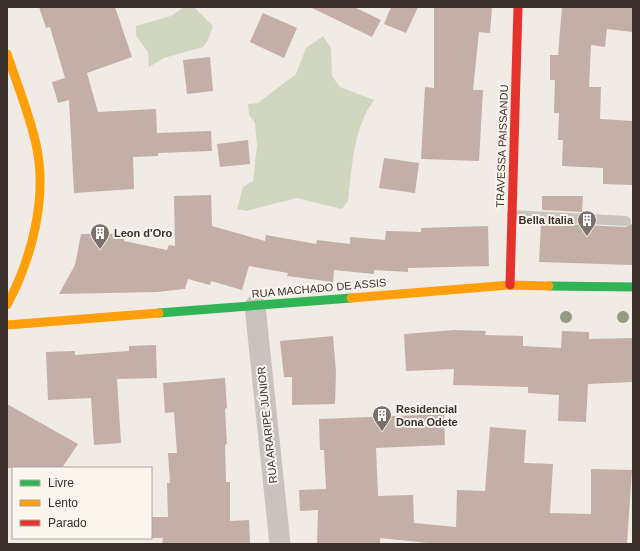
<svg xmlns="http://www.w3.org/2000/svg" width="640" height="551" font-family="Arial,sans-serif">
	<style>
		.green { fill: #d1d6bf }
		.building { fill: #c3afa7 }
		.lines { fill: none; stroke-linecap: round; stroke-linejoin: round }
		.lane { stroke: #c9c3be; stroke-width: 10 }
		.street { stroke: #c9c3be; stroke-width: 21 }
		.fast { stroke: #30b455; stroke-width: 9 }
		.slow { stroke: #ff9f0a; stroke-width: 9 }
		.jam { stroke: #e5322d; stroke-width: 9 }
		.tree { fill: #959b80 }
		.labels { text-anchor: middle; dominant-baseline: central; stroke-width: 4; stroke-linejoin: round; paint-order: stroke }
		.street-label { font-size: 11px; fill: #3b302b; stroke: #fbf5ee }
		.poi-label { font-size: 11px; font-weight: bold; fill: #3b302b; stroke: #fbf5ee; text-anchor: start }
	</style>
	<rect width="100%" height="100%" fill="#f0ebe5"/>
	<!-- green -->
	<g class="green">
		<polygon points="184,7 195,8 213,26 208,40 203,47 164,58 149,67 148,52 136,36 136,26 171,16"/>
		<path d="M323 36 331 48 332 76 340 87 374 100C353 128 352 168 348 201L342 209 297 198 246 211 237 209 243 187 253 181 257 145 255 123 249 115 248 104 258 103 296 74 306 48Z"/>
	</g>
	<!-- building -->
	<g class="building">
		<polygon points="39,7 115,7 132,57 87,73 98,112 156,109 157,133 211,131 212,151 158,153 158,156 133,157 134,189 74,193 69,100 58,103 52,82 65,78 50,27 46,28"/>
		<polygon points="310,7 354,7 381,20 372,37"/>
		<polygon points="391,7 418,7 406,33 384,24"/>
		<polygon points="434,7 492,7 490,33 479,32 473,90 483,90 479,161 421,159 425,87 434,88"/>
		<polygon points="562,7 633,7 633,32 607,29 605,47 591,45 589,87 601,87 600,119 633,121 633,185 603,184 603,168 562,166 563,140 558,140 559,113 554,113 555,80 550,80 550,55 558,55"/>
		<polygon points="263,13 297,28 284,58 250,42"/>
		<polygon points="210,57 213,91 187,94 183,60"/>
		<polygon points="248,140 250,164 220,167 217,144"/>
		<polygon points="384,158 419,163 415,193 379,188"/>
		<polygon points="211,195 212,226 265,241 266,235 316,244 317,240 350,244 350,237 385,240 386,231 421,232 421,228 488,226 489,266 408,268 408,272 374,270 374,274 334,270 333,282 287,276 288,273 249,266 242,290 211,281 210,285 188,279 185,289 157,292 59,294 75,265 81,234 124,234 124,241 167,250 169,245 175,246 174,196"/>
		<polygon points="542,196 583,196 582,212 542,210"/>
		<polygon points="541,223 626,227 633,223 633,265 539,262"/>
		<polygon points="455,330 486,331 485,335 523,336 523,346 561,348 562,331 589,332 589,339 633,338 633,382 588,384 586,422 558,421 559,395 528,393 528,387 453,385 454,369 406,371 404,334"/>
		<polygon points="333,336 336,372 335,404 292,405 292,377 284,377 280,341"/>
		<polygon points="156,345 157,378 117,379 121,443 94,445 91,398 48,400 46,352 75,351 75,355 129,351 129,346"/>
		<polygon points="225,378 227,408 225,409 227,444 225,445 226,482 230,482 230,521 249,520 250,544 162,544 163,538 151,538 151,517 168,517 167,483 170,483 168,453 177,453 174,412 165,413 163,383"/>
		<polygon points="7,404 78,444 62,468 7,468"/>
		<polygon points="444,414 445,445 376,448 378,496 413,495 414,523 456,527 457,490 485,491 490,427 526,430 524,463 553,464 550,513 591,514 591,469 632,470 627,544 437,544 380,538 380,544 317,544 318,510 300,511 299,490 326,489 324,450 320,450 319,419"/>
	</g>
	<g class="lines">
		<!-- lane -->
		<polyline class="lane" points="512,215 626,221"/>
		<!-- street -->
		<polyline class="street" points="255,306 280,544"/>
		<!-- fast -->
		<g class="fast">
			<polyline points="549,286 633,287"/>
			<polyline points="159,313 351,298"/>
		</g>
		<!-- slow -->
		<g class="slow">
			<path d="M7 54C17 84 29 113 36 144 48 197 32 258 7 305"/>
			<polyline points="351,298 510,285 549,286"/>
			<polyline points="7,325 159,313"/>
		</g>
		<!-- jam -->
		<polyline class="jam" points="510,285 518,7"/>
	</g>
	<!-- trees -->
	<g class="tree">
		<circle cx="566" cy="317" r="6"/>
		<circle cx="623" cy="317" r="6"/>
	</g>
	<!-- icons -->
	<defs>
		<symbol id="building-pin" viewBox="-11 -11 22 30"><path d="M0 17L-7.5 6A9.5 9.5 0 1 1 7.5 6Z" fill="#7a716c" stroke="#fbf5ee"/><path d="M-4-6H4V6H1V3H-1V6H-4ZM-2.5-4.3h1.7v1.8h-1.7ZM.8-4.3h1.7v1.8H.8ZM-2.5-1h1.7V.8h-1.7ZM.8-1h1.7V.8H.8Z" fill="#fff"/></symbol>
	</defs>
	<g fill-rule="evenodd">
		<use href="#building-pin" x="576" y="209" width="22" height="30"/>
		<use href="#building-pin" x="89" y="222" width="22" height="30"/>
		<use href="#building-pin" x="371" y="404" width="22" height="30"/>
	</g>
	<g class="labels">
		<!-- street labels -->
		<g class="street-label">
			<text transform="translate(502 146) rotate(-88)">TRAVESSA PAISSANDU</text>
			<text transform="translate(319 288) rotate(-5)">RUA MACHADO DE ASSIS</text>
			<text transform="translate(267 425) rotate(-96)">RUA ARARIPE JÚNIOR</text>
		</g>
		<!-- poi labels -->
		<g class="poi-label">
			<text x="573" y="220" text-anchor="end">Bella Italia</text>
			<text x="114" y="233">Leon d'Oro</text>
			<text x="396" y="409">Residencial<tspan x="396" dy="13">Dona Odete</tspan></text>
		</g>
	</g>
	<!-- border -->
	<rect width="640" height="551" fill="none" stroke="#3b302b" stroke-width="16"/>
	<!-- legend -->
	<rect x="12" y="467" width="140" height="72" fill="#fbf5ee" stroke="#aea6a0"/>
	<rect x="20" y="480" width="20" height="6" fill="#30b455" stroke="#aea6a0"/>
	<text x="48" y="487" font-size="12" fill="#3b302b">Livre</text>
	<rect x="20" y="500" width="20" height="6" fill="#ff9f0a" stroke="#aea6a0"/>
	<text x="48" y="507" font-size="12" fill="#3b302b">Lento</text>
	<rect x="20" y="520" width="20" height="6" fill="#e5322d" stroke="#aea6a0"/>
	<text x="48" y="527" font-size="12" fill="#3b302b">Parado</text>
</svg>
